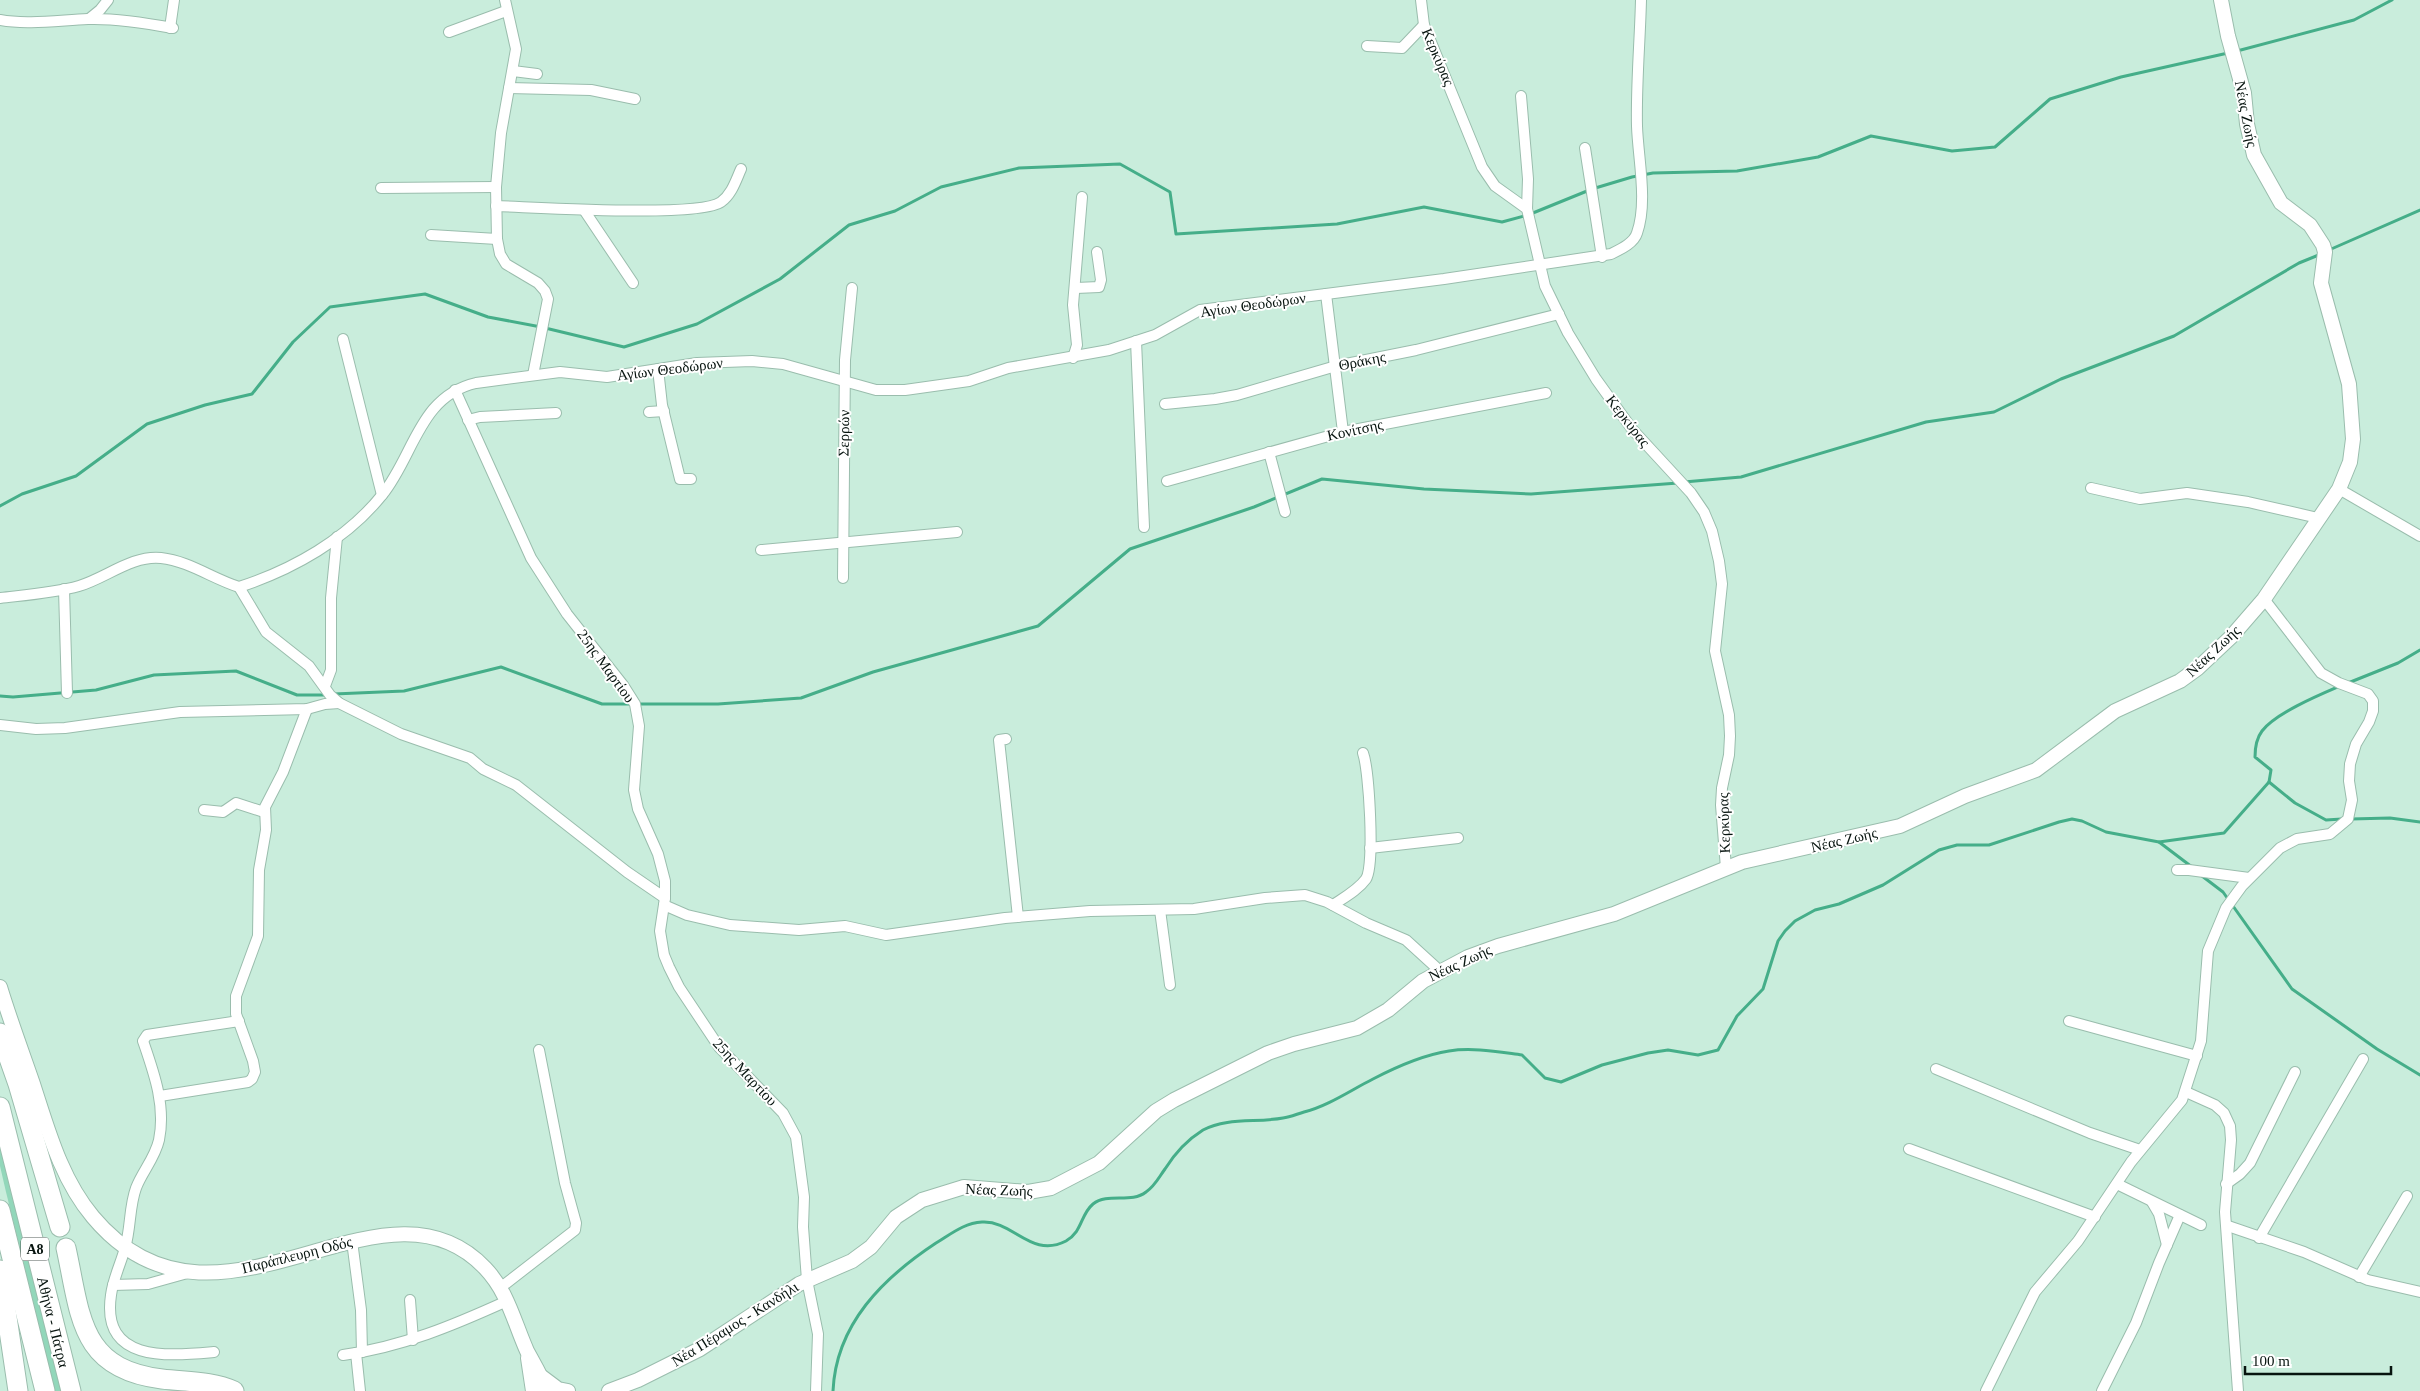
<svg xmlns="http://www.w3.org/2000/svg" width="2420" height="1391" font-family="'Times New Roman',serif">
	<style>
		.green { fill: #92d7ba }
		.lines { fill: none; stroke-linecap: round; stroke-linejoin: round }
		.stream { stroke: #45ae89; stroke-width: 3 }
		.street-casing { stroke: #9abdad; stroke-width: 12 }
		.secondary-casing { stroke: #9abdad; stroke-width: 16 }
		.highway-casing { stroke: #9abdad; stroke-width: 21 }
		.street { stroke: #fff; stroke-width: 10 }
		.secondary { stroke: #fff; stroke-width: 14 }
		.highway { stroke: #fff; stroke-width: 19 }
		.labels { text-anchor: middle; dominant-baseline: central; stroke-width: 4; stroke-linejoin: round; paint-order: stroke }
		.shield { fill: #fff; stroke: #515a57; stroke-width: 1 }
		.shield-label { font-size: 14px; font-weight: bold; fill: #07140f }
		.street-label { font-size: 15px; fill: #07140f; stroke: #fff }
	</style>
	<rect width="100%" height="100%" fill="#c9eddc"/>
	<!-- green -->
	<polygon class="green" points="0,1146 61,1391 55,1391 6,1192 0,1166"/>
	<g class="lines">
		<!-- stream -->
		<g class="stream">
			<polyline points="2237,51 2354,20 2392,0"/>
			<polyline points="2329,250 2420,210"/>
			<polyline points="1684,482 1741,477 1926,422 1994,412 2061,379 2174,336 2299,263 2321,254"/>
			<polyline points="0,506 22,494 76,476 147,424 205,405 252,394 293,342 330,307 425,294 488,317 541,327 624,347 697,324 780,279 849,225 895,211 941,187 1019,168 1120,164 1170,192 1176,234 1337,224 1424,207 1502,222 1528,215 1592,189 1632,177 1653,173 1737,171 1818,157 1871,136 1952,151 1995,147 2050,99 2121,77 2228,53"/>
			<polyline points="2348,683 2398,663 2420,650"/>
			<polyline points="334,694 404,691 501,667 602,704 718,704 801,698 873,672 1038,626 1130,549 1254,507 1322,479 1424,489 1531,494 1678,483"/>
			<polyline points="0,696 13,697 96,690 154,675 236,671 297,695 327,695"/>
			<polyline points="2269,782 2295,803 2326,820 2342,819"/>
			<polyline points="2351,819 2390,818 2420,822"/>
			<polyline points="2159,842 2192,867"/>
			<polyline points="2202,876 2223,892 2292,989 2377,1049 2420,1075"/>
			<path d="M833 1391C836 1324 883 1278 936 1243 951 1234 964 1223 982 1222 1013 1220 1031 1259 1066 1241 1083 1231 1080 1215 1093 1204 1108 1192 1131 1204 1146 1192 1155 1186 1159 1177 1165 1169 1175 1153 1187 1140 1203 1130 1227 1117 1257 1123 1283 1118 1290 1117 1297 1114 1304 1112 1328 1106 1351 1090 1373 1079 1396 1067 1423 1055 1449 1051 1472 1047 1499 1052 1522 1055L1545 1078 1561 1082 1602 1065 1648 1053 1668 1050 1698 1055 1718 1050 1737 1016 1763 989 1778 941 1785 931 1795 921 1815 910 1839 904 1883 885 1939 850 1957 845H1989L2059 822 2072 819 2082 821 2106 832 2159 842 2224 833 2269 782 2271 770 2255 757C2255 748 2256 739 2262 731 2276 713 2319 695 2340 686"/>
		</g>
		<defs>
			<g id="street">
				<polyline points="505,0 516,49 501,133 496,187 497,239 500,254 506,264 538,283 545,291 548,299 533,375"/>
				<polyline points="1421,0 1424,25 1482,167 1495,186 1527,209 1545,286 1568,333 1596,379 1632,429 1691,493 1704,512 1712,531 1719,561 1722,584 1715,651 1729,715 1730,736 1729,755 1722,788 1721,805 1726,868"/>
				<polyline points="89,19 100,10 108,0"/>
				<path d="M0 20C26 25 61 20 88 19 116 18 146 23 173 28"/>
				<polyline points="170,28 174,0"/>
				<polyline points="449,32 506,11"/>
				<polyline points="1367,46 1402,48 1424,25"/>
				<polyline points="513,71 537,74"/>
				<polyline points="509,88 591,90 635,99"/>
				<polyline points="1521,96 1528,179 1527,209"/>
				<polyline points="1585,148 1602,257"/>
				<polyline points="381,188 496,187"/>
				<path d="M496 206C532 207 699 218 721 202 732 194 736 180 741 169"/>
				<polyline points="584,210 633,283"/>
				<polyline points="431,235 497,239"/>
				<polyline points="1076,288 1099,287 1101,280 1097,252"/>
				<polyline points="1326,294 1343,432"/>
				<polyline points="343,339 382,495"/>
				<polyline points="1136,341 1144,527"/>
				<polyline points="1073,358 1077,345 1073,305 1082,197"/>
				<polyline points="658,369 662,405 680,479 691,479"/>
				<polyline points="455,390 531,558 567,614 623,685 635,704 639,726 634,790 638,809 658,854 665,881 665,898 660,931 664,955 669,967 679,987 719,1047 783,1113 796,1137 804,1197 803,1227 807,1280 818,1334 816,1391"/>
				<polyline points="1165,404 1215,399 1237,395 1336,366 1416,350 1559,314"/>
				<polyline points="649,412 664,411"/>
				<polyline points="468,420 480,417 556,413"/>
				<polyline points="1269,452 1285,512"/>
				<polyline points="1167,481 1343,432 1546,393"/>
				<polyline points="2091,488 2140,499 2187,493 2248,502 2318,518"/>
				<polyline points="2339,489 2420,536"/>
				<polyline points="761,550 957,532"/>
				<polyline points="843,578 845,360 852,288"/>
				<polyline points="239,587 266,632 309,666 330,695 339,703 401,734 470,758 483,769 516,785 627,872 665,898"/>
				<polyline points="64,589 67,693"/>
				<path d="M0 598C26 595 54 593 79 586 106 578 132 555 161 558 189 561 213 579 239 587 292 570 347 539 382 495 414 456 419 396 476 383L560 372 607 377 697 363 752 361 783 364 876 390H905L969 381 1008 368 1109 350 1155 335 1200 310 1444 279 1611 254C1621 249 1634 243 1637 233 1648 202 1638 158 1637 126 1636 84 1640 42 1641 0"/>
				<polyline points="325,686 331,670 331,598 337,537"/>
				<polyline points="0,725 36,729 65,728 180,712 307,709 325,704 339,703"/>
				<polyline points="1006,739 999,740 1018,917"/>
				<polyline points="204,810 223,812 236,803 264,812"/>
				<polyline points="1370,848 1458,838"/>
				<polyline points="2177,870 2189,870 2249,878"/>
				<polyline points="664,905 687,915 730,925 799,930 845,926 886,935 1005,918 1090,911 1194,909 1265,898 1305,895 1327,902 1366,923 1406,940 1440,971"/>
				<path d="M1333 905C1345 897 1358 890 1366 879 1375 865 1369 770 1363 753"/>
				<polyline points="1160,910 1170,985"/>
				<polyline points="2069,1021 2197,1056"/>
				<polyline points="1936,1069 2090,1133 2140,1150"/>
				<polyline points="2186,1092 2215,1105 2224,1113 2230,1126 2231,1140 2225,1212 2238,1391"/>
				<polyline points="160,1096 248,1082 252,1079 255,1072 253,1061 236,1014 236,996 258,936 259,870 266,830 265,807 283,772 307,709"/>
				<polyline points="1909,1149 2095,1217"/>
				<polyline points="2117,1184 2201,1225"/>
				<polyline points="2226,1184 2240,1174 2250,1163 2295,1072"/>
				<polyline points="2152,1202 2159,1214 2167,1245"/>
				<polyline points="2228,1226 2304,1252 2368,1280 2420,1292"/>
				<polyline points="2259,1238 2363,1059"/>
				<polyline points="352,1241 361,1310 362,1352"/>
				<polyline points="2359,1277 2407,1196"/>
				<polyline points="113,1285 148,1284 191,1272"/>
				<polyline points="500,1288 575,1230 576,1223 565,1183 539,1050"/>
				<polyline points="410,1300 413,1340"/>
				<path d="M214 1352C168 1356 101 1363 111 1295 113 1279 121 1263 125 1248 131 1228 129 1207 136 1188 142 1172 155 1158 159 1140 166 1106 154 1073 143 1041L147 1035 239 1021"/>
				<polyline points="356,1353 360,1391"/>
				<path d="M343 1355C402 1347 454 1325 507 1301"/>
				<polyline points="1986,1391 2035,1292 2078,1241 2131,1162 2182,1100 2201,1041 2208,951 2226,908 2242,886 2280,848 2297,839 2330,834 2348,819 2352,800 2349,781 2350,764 2356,744 2369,722 2373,711 2373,701 2368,694 2339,683 2321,673 2264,599"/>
				<polyline points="2102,1391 2136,1323 2159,1263 2180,1215"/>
			</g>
			<g id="secondary">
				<path d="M0 987C10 1020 22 1052 33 1084 48 1130 61 1179 93 1217 217 1365 381 1158 485 1268 508 1292 514 1322 527 1351 534 1364 542 1377 547 1391"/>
				<polyline points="528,1358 533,1391"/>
				<polyline points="542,1377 558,1389 568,1391"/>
				<polyline points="609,1391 638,1380 700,1349 799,1284 852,1261 871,1247 896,1217 922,1200 964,1187 1028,1192 1051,1188 1099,1163 1156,1111 1174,1100 1268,1053 1294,1044 1357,1028 1388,1010 1423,981 1468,957 1498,946 1614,914 1742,862 1900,826 1965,796 2036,770 2115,711 2180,681 2198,668 2231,637 2264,599 2339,489 2350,462 2353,439 2349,384 2321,283 2325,252 2323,245 2310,225 2281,203 2254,155 2247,124 2244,93 2228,36 2221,0"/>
			</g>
			<g id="highway">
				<polyline points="0,1033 18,1084 60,1227"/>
				<polyline points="0,1107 71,1391"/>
				<polyline points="0,1210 45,1391"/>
				<path d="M66 1248C81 1316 79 1369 162 1379 187 1382 212 1381 234 1391"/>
				<polyline points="0,1270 18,1391"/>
			</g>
		</defs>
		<!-- street casing -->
		<use href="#street" class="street-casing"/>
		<!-- secondary casing -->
		<use href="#secondary" class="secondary-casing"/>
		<!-- highway casing -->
		<use href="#highway" class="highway-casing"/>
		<!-- street -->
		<use href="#street" class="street"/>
		<!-- secondary -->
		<use href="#secondary" class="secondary"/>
		<!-- highway -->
		<use href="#highway" class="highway"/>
	</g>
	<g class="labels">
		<!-- shield labels -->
		<rect class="shield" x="21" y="1237.5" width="28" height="23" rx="4"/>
		<g class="shield-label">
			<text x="35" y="1249">Α8</text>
		</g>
		<!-- street labels -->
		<g class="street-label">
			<text transform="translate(1438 57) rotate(67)">Κερκύρας</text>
			<text transform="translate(2246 114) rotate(79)">Νέας Ζωής</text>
			<text transform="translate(1253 305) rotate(-8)">Αγίων Θεοδώρων</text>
			<text transform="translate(1362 361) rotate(-11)">Θράκης</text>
			<text transform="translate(670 369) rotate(-7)">Αγίων Θεοδώρων</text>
			<text transform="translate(1628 421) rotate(52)">Κερκύρας</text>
			<text transform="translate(1355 430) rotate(-12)">Κονίτσης</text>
			<text transform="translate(844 433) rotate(-89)">Σερρών</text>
			<text transform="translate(2213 651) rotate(-43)">Νέας Ζωής</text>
			<text transform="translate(606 666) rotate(54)">25ης Μαρτίου</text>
			<text transform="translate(1724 823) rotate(-92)">Κερκύρας</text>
			<text transform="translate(1844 840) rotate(-13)">Νέας Ζωής</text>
			<text transform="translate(1460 963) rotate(-25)">Νέας Ζωής</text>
			<text transform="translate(745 1072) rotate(47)">25ης Μαρτίου</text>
			<text transform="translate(999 1190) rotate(2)">Νέας Ζωής</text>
			<text transform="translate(297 1255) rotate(-14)">Παράπλευρη Οδός</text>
			<text transform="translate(53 1322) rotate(76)">Αθήνα - Πάτρα</text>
			<text transform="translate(735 1324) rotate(-32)">Νέα Πέραμος - Κανδήλι</text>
		</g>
	</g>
	<!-- scale -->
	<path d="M2245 1366v8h146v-8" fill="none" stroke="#07140f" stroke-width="2.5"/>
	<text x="2252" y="1366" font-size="15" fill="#07140f" stroke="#ffffff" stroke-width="4" paint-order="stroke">100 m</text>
</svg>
